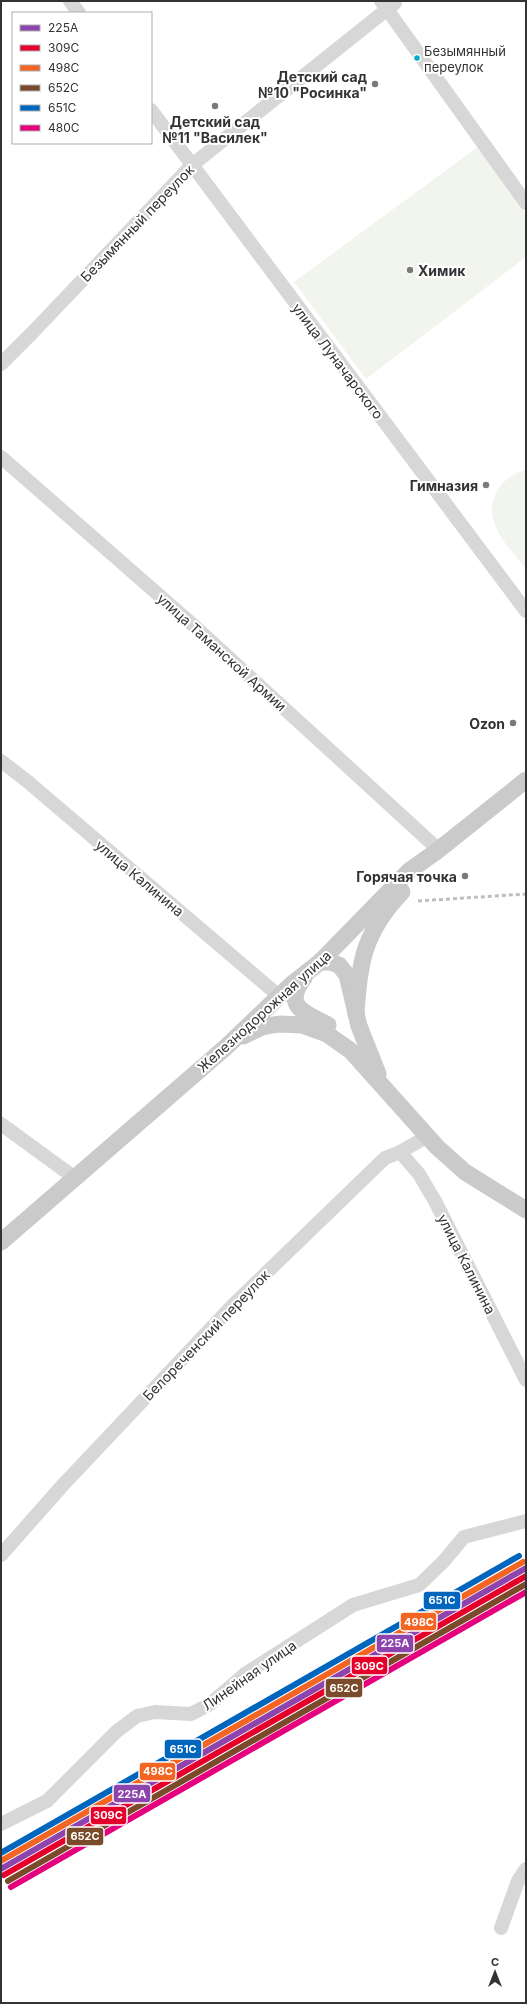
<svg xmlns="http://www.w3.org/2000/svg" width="527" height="2004" font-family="Inter,sans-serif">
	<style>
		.green { fill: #f1f5ed }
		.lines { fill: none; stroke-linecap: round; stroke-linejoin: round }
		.minor { stroke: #d7d7d7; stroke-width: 14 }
		.major { stroke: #cacaca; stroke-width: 17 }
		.rail { stroke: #bebebe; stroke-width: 3; stroke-dasharray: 4 3; stroke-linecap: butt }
		.rail-1-casing { stroke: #fff; stroke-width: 9 }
		.rail-2-casing { stroke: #fff; stroke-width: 9 }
		.rail-3-casing { stroke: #fff; stroke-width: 9 }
		.rail-4-casing { stroke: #fff; stroke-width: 9 }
		.rail-5-casing { stroke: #fff; stroke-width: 9 }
		.rail-6-casing { stroke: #fff; stroke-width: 9 }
		.rail-1 { stroke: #8e44ad; stroke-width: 6 }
		.rail-2 { stroke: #e4002b; stroke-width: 6 }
		.rail-3 { stroke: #f26522; stroke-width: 6 }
		.rail-4 { stroke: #7a4b2a; stroke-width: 6 }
		.rail-5 { stroke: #0065bd; stroke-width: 6 }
		.rail-6 { stroke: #e5007d; stroke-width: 6 }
		.bus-dot { fill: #00a9ce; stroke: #fff; stroke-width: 1.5 }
		.poi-dot { fill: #7a7a7a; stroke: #fff; stroke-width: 1.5 }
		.labels { text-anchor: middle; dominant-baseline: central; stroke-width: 4; stroke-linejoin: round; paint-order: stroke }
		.bus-label { font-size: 13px; fill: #333; stroke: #fff; text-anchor: start }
		.poi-label { font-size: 14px; font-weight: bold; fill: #333; stroke: #fff; text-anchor: end }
		.street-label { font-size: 14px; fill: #333; stroke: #fff }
		.line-badge { stroke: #fff; stroke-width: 1.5 }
		.badge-label { font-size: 11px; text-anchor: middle; font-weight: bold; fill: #fff }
	</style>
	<rect width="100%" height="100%" fill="#fff"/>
	<!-- green -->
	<g class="green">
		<polygon points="479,146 526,214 526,257 366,379 294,282"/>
		<path d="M526 470V569C509 547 480 521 497 491 503 480 514 473 526 470Z"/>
	</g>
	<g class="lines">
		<!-- minor -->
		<g class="minor">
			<polyline points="70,1 79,13"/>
			<polyline points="381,1 526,203"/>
			<polyline points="151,110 526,611"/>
			<polyline points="1,364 33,332 192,165 395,3"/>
			<polyline points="1,457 192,624 439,850"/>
			<polyline points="1,761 27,781 279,996"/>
			<polyline points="1,1124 75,1178"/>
			<polyline points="400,1152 419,1174 435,1201 526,1380"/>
			<polyline points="1,1555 62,1486 232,1306 385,1158 400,1152 428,1136"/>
			<polyline points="1,1824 47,1801 117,1731 137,1716 155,1712 191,1714 210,1704 245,1674 353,1605 419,1585 443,1562 464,1537 526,1521"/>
			<polyline points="501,1928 518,1881 526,1869"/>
		</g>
		<!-- major -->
		<g class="major">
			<polyline points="320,962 330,962 339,965 347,975 359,1026 378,1074"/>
			<path d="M304 978C282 1006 305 1013 328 1025"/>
			<path d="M356 1014C359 962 364 932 402 892"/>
			<polyline points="243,1036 262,1027 279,1024 302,1025 327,1034 351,1051 437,1147 465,1172 526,1210"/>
			<polyline points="1,1242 226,1047 292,984 320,962 409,871 437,851 526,780"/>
		</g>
		<!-- rail -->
		<polyline class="rail" points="418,901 526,894"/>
		<defs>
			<polyline id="rail-1" points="1,1869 526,1568"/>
			<polyline id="rail-2" points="4,1875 526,1576"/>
			<polyline id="rail-3" points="1,1861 523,1562"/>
			<polyline id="rail-4" points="8,1881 526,1584"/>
			<polyline id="rail-5" points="1,1853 519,1556"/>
			<polyline id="rail-6" points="11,1887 526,1592"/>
		</defs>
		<!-- rail-1 casing -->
		<use href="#rail-1" class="rail-1-casing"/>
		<!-- rail-2 casing -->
		<use href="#rail-2" class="rail-2-casing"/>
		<!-- rail-3 casing -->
		<use href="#rail-3" class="rail-3-casing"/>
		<!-- rail-4 casing -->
		<use href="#rail-4" class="rail-4-casing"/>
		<!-- rail-5 casing -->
		<use href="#rail-5" class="rail-5-casing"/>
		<!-- rail-6 casing -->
		<use href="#rail-6" class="rail-6-casing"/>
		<!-- rail-1 -->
		<use href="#rail-1" class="rail-1"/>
		<!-- rail-2 -->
		<use href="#rail-2" class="rail-2"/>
		<!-- rail-3 -->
		<use href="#rail-3" class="rail-3"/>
		<!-- rail-4 -->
		<use href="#rail-4" class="rail-4"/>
		<!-- rail-5 -->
		<use href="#rail-5" class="rail-5"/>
		<!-- rail-6 -->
		<use href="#rail-6" class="rail-6"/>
	</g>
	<!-- markers -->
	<circle class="bus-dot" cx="417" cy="58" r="3.5"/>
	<g class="poi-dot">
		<circle cx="375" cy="84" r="4"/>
		<circle cx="215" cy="106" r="4"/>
		<circle cx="410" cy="270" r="4"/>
		<circle cx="486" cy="485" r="4"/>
		<circle cx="513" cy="723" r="4"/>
		<circle cx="465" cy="876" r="4"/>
	</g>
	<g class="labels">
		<!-- bus labels -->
		<g class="bus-label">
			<text x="424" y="51">Безымянный<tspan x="424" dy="16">переулок</tspan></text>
		</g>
		<!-- poi labels -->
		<g class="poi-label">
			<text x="367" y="76">Детский сад<tspan x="367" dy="16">№10 "Росинка"</tspan></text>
			<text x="215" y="121" text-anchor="middle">Детский сад<tspan x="215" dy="16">№11 "Василек"</tspan></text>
			<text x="418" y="270" text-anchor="start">Химик</text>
			<text x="478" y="485">Гимназия</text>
			<text x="505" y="723">Ozon</text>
			<text x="457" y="876">Горячая точка</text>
		</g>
		<!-- street labels -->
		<g class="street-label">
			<text transform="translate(137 223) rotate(-46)">Безымянный переулок</text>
			<text transform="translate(338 361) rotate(53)">улица Луначарского</text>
			<text transform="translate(222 652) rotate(42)">улица Таманской Армии</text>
			<text transform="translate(140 878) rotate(40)">улица Калинина</text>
			<text transform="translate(264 1011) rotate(-42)">Железнодорожная улица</text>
			<text transform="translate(467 1264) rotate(63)">улица Калинина</text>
			<text transform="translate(206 1335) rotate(-46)">Белореченский переулок</text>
			<text transform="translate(249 1675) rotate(-35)">Линейная улица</text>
		</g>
	</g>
	<g class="line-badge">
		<rect x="423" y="1591" width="38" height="19" rx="4" fill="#0065bd"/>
		<rect x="400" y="1612" width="37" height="19" rx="4" fill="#f26522"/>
		<rect x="376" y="1634" width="38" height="19" rx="4" fill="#8e44ad"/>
		<rect x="351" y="1656" width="37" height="19" rx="4" fill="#e4002b"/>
		<rect x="325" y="1678" width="38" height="20" rx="4" fill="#7a4b2a"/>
		<rect x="164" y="1739" width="38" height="20" rx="4" fill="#0065bd"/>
		<rect x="139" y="1762" width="37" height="19" rx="4" fill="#f26522"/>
		<rect x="113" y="1784" width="38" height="19" rx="4" fill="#8e44ad"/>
		<rect x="90" y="1806" width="37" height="19" rx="4" fill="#e4002b"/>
		<rect x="66" y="1827" width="38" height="19" rx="4" fill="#7a4b2a"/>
	</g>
	<g class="badge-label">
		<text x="442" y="1604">651С</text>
		<text x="419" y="1626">498С</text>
		<text x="395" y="1647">225А</text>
		<text x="369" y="1670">309С</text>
		<text x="344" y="1692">652С</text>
		<text x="183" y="1753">651С</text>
		<text x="158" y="1775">498С</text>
		<text x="132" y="1798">225А</text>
		<text x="108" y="1819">309С</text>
		<text x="85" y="1840">652С</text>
	</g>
	<!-- border -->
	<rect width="527" height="2004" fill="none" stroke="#333333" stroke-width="4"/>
	<!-- legend -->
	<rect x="12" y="12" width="140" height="132" fill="#ffffff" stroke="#adadad"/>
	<rect x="20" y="25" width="20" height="6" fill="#8e44ad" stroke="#adadad"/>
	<text x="48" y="32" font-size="12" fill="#333333">225А</text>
	<rect x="20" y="45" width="20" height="6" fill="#e4002b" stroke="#adadad"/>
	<text x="48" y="52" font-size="12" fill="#333333">309С</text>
	<rect x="20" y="65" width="20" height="6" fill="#f26522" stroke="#adadad"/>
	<text x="48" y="72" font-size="12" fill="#333333">498С</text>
	<rect x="20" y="85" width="20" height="6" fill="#7a4b2a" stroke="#adadad"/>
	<text x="48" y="92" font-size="12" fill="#333333">652С</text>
	<rect x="20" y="105" width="20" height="6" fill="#0065bd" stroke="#adadad"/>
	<text x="48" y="112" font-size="12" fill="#333333">651С</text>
	<rect x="20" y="125" width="20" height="6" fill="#e5007d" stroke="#adadad"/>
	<text x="48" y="132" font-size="12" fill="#333333">480С</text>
	<!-- north arrow -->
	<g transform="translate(495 1972)" stroke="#ffffff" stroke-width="3" paint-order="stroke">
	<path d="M0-3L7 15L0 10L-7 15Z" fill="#333333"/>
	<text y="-6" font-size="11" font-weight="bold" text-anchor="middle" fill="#333333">С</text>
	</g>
</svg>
